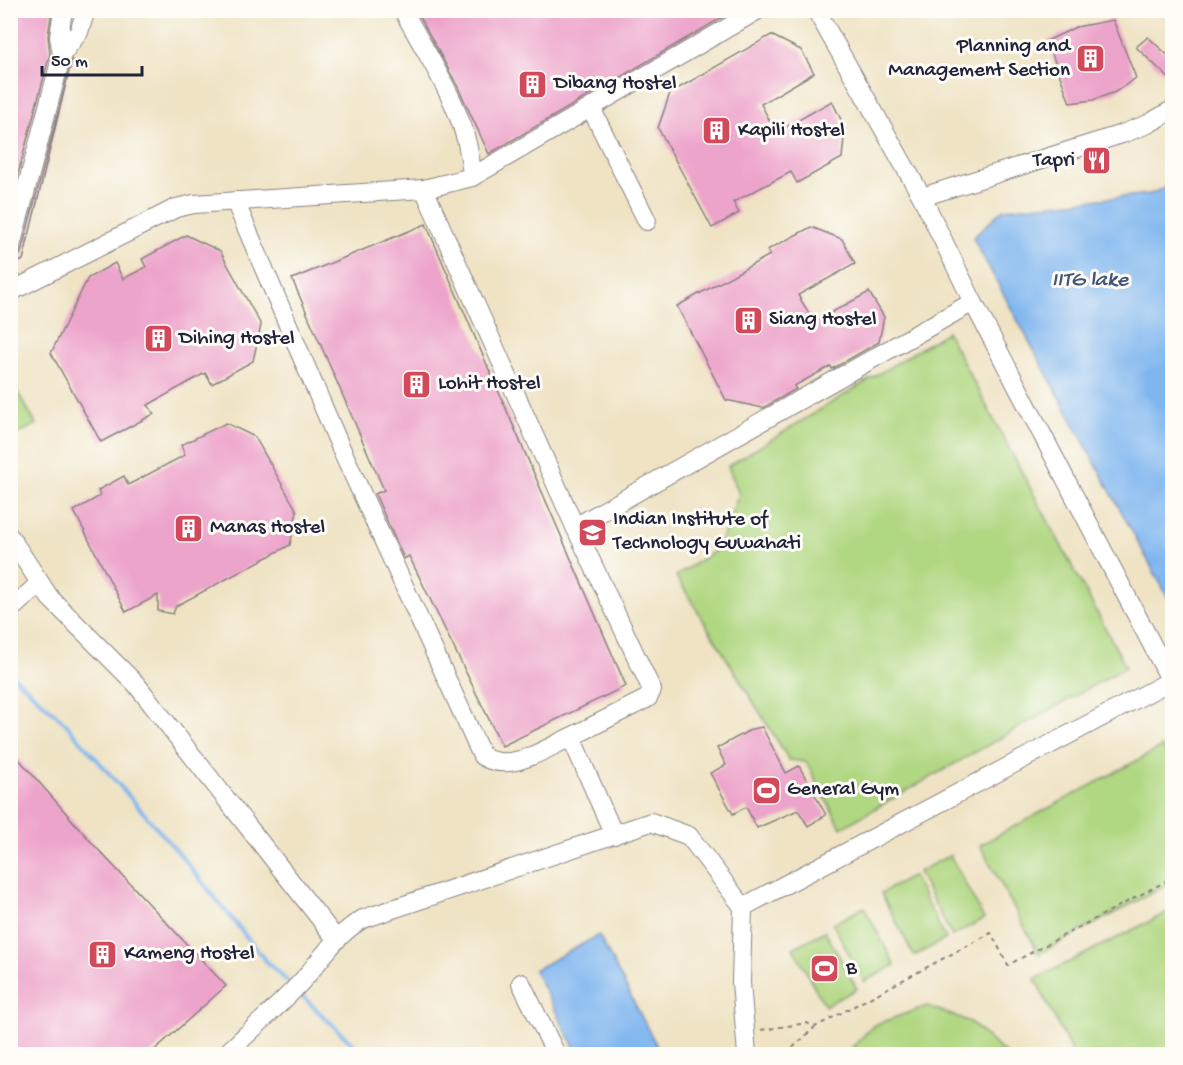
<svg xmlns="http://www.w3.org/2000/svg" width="1183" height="1065" font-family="'Gochi Hand',sans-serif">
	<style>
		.green { fill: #b0d781; stroke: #697c5e; stroke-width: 1.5 }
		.water { fill: #7fb6ef; stroke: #506c95; stroke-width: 1.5 }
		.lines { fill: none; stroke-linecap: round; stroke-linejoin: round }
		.stream { stroke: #7fb6ef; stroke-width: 4 }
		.building { fill: #eda4cb }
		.minor-casing { stroke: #888280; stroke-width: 20 }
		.path { stroke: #888280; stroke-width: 2; stroke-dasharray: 4.5 4.5; stroke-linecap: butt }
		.minor { stroke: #fff; stroke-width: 18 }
		.labels { text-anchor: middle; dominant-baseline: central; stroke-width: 6; stroke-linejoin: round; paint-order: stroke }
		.poi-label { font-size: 21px; fill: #22223b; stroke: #fdfcf7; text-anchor: start }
		.water-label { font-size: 22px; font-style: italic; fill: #43567a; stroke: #fdfcf7 }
	</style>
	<rect width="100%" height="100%" fill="#fdfcf7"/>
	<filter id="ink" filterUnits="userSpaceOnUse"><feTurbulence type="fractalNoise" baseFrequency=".0167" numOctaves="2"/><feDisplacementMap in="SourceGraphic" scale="12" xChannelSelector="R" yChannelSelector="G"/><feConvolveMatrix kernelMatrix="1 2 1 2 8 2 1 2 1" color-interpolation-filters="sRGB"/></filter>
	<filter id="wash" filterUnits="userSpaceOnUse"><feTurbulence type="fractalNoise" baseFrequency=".008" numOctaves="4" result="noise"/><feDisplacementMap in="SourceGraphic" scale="24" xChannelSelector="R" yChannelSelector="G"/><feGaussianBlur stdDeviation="1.35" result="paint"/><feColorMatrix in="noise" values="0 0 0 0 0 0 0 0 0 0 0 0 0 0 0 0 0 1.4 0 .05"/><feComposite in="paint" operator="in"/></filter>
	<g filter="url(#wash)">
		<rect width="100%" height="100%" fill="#efe3c4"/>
		<!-- green -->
		<g class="green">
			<polygon points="947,332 1126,667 841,828 806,762 789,760 676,576 718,549 739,494 728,466"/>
			<polygon points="10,379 36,424 11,438 10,438"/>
			<polygon points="1162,747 1172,767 1172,882 1039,954 980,845"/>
			<polygon points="950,855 984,919 952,936 918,872"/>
			<polygon points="913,876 946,939 914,956 881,893"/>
			<polygon points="864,907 895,965 864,982 833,924"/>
			<polygon points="1172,910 1172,1054 1073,1054 1035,979"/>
			<polygon points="825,931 857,989 825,1006 793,948"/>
			<polygon points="927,1006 970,1022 1006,1054 846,1054 874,1025"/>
		</g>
		<!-- water -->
		<g class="water">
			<polygon points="1172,185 1172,605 973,238 1003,209 1150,194"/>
			<polygon points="599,935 661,1054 578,1054 534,970"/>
		</g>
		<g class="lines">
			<!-- stream -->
			<g class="stream">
				<polyline points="10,673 65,723 183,858 265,960 291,985"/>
				<polyline points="299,993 363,1054"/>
			</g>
		</g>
		<g id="blocks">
			<!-- building -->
			<g class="building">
				<polygon points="10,10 52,10 48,36 50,54 10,204"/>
				<polygon points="416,10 735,10 489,154 457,85"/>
				<polygon points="1113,20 1136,78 1115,92 1093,100 1070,103 1047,41 1076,27"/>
				<polygon points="771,35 801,50 814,73 761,104 776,133 832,101 845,128 842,158 797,183 791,172 733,202 739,213 712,228 658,128 670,93"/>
				<polygon points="1148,37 1173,60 1173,82 1136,47"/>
				<polygon points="72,59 23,260 10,268 10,261 18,258 21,253"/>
				<polygon points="426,224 626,686 502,746 409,556 404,559 375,494 384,490 292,279"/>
				<polygon points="811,227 842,239 855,264 798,295 814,322 869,292 884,317 879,342 832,369 831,366 794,386 796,389 763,408 726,400 677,306 770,255 767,250"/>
				<polygon points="186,235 220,251 261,325 253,361 212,384 205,373 148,405 154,414 101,442 51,353 88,278 115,263 123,279 146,267 142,259"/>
				<polygon points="226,423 255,437 297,511 290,545 176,606 173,614 158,611 158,595 126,612 74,511 100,496 98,490 124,476 128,485 185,455 181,445"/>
				<polygon points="762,727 786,773 799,766 826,815 808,826 798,810 757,828 746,807 733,814 710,773 726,765 717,748 752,729"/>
				<polygon points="10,749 93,844 226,986 150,1054 10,1054"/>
			</g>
		</g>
	</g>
	<g filter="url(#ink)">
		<use href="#blocks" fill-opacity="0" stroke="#888280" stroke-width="1.5"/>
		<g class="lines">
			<defs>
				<g id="minor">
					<path d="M403 10C432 65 469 114 472 177"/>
					<polyline points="816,10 922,197 973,302 1172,683"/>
					<polyline points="62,54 59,37 63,10"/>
					<polyline points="592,110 647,221"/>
					<polyline points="424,189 575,527 652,690 648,698 571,737 614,835"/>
					<polyline points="922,197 1122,134 1148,124 1172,110"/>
					<path d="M235 201 340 446 482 756C510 774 544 749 571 737"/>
					<polyline points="10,250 62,54 79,32 86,10"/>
					<polyline points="10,292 176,208 194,204 424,189 472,177 758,10"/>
					<polyline points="575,527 973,302"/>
					<polyline points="10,537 50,598 136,684 336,939"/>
					<polyline points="10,610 40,583"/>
					<polyline points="743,907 741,983 747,1054"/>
					<polyline points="521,983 556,1054"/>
					<path d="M226 1054C251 1030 278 1007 302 981 322 959 336 934 363 919L651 822 689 836 743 907 1172 680"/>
				</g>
			</defs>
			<!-- minor casing -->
			<use href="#minor" class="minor-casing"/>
			<!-- path -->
			<g class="path">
				<polyline points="10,629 15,625"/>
				<polyline points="761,1030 807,1023 815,1027 991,933 1008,965 1172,878"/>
				<polyline points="786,1054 815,1027"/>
			</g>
			<!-- minor -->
			<use href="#minor" class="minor"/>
		</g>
	</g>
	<!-- icons -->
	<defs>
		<symbol id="building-square" viewBox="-11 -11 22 22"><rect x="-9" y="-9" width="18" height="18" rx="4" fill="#d1495b" stroke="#fdfcf7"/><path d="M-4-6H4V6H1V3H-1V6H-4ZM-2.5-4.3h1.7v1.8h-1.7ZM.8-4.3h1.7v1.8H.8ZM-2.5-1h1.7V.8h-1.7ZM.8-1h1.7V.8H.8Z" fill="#fff"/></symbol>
		<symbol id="restaurant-square" viewBox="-11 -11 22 22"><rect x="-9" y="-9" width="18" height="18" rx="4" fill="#d1495b" stroke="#fdfcf7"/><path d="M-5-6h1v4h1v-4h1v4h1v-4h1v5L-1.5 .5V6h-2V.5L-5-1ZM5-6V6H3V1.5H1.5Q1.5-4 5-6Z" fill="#fff"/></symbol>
		<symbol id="university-square" viewBox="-11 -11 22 22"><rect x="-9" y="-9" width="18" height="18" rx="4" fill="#d1495b" stroke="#fdfcf7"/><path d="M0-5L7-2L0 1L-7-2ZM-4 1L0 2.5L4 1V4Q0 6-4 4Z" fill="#fff"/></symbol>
		<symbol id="stadium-square" viewBox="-11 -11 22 22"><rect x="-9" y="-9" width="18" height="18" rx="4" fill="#d1495b" stroke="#fdfcf7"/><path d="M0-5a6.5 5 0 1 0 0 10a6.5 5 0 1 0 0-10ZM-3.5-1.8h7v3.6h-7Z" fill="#fff"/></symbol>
	</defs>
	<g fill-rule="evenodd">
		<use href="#building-square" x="1074" y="42" width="33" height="33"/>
		<use href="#building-square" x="516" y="68" width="33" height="33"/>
		<use href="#building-square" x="700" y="114" width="33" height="33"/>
		<use href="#restaurant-square" x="1080" y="144" width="33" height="33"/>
		<use href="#building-square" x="732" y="304" width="33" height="33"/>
		<use href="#building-square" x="142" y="322" width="33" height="33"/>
		<use href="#building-square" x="400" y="368" width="33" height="33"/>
		<use href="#building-square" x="172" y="512" width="33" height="33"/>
		<use href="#university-square" x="576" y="516" width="33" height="33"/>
		<use href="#stadium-square" x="750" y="774" width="33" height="33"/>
		<use href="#building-square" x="86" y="938" width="33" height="33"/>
		<use href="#stadium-square" x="808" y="952" width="33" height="33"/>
	</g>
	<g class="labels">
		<!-- poi labels -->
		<g class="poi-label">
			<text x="1070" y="47" text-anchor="end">Planning and<tspan x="1070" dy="24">Management Section</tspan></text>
			<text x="554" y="84">Dibang Hostel</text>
			<text x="738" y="131">Kapili Hostel</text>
			<text x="1075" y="161" text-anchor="end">Tapri</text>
			<text x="769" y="320">Siang Hostel</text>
			<text x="179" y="339">Dihing Hostel</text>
			<text x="438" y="384">Lohit Hostel</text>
			<text x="613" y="520">Indian Institute of<tspan x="613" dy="24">Technology Guwahati</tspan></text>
			<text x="210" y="528">Manas Hostel</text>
			<text x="787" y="790">General Gym</text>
			<text x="124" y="954">Kameng Hostel</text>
			<text x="846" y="969">B</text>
		</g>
		<!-- water labels -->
		<g class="water-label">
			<text x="1090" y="281">IITG lake</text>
		</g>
	</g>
	<!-- margin -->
	<rect width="1183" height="1065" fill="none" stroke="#fdfcf7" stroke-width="36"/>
	<!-- scale -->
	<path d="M42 66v9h100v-9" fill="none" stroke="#22223b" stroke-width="3"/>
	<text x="51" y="66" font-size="18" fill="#22223b" stroke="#fdfcf7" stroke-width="4.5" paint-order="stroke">50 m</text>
</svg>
